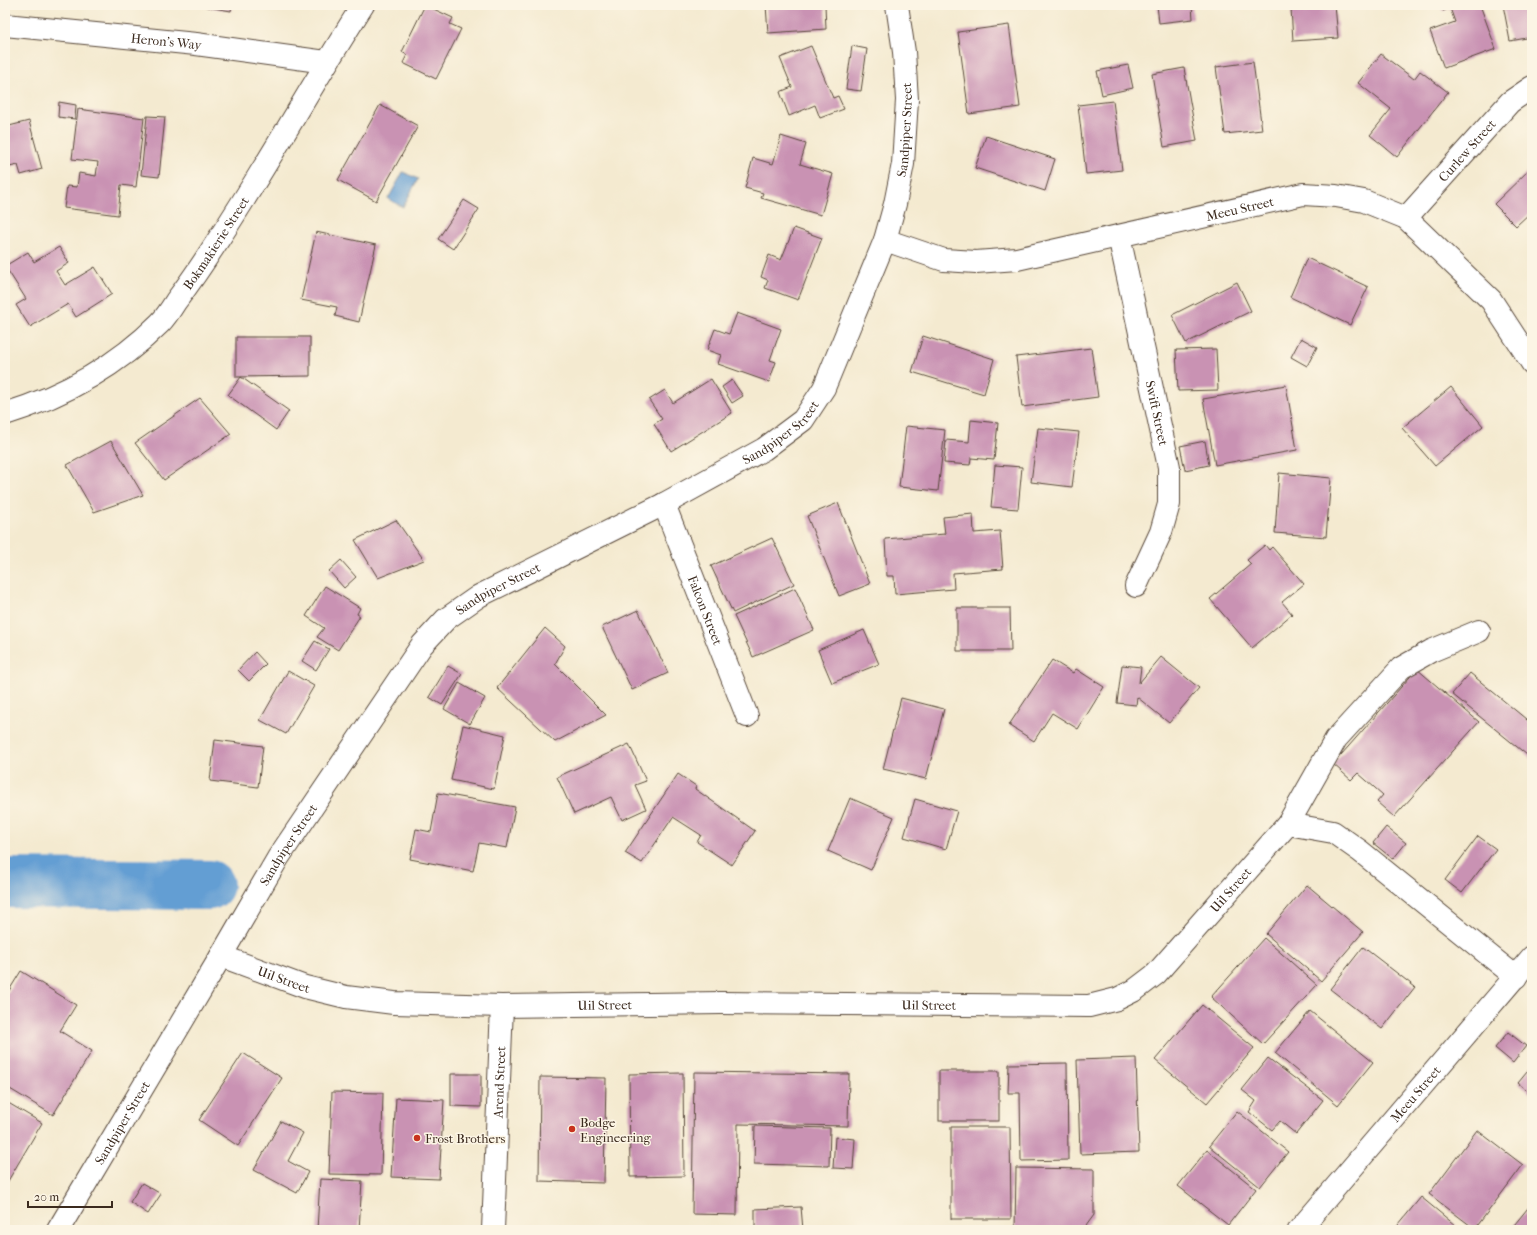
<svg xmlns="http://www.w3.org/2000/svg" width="1537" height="1235" font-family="'IM FELL French Canon',serif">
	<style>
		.water { fill: #639ed3; stroke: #4f6478 }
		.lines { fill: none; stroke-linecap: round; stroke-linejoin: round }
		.river { stroke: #639ed3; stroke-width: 50 }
		.building { fill: #c992b3 }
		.minor-casing { stroke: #574739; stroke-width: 24 }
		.minor { stroke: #fff; stroke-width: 22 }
		.poi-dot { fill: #c8321e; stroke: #fcf5e5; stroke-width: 1.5 }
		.labels { text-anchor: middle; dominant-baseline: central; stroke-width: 3; stroke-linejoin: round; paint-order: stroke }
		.street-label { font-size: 13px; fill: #3b2a1e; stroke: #fcf5e5 }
		.poi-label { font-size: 13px; fill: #3b2a1e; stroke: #fcf5e5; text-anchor: start }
	</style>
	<rect width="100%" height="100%" fill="#fcf5e5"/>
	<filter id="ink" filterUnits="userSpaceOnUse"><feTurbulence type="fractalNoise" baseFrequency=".025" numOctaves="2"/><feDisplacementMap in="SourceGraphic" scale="8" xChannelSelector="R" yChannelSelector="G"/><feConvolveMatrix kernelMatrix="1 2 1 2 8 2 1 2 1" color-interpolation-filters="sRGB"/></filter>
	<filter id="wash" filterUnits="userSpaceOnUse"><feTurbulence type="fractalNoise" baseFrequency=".012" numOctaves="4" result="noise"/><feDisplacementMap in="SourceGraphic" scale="16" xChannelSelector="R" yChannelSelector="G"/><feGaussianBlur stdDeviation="0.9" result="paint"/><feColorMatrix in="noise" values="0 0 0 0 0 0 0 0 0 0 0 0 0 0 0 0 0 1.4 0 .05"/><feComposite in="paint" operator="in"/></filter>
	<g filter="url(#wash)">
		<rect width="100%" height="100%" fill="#f4ead0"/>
		<!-- water -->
		<polygon class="water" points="403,172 418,179 403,207 388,199"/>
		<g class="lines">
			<!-- river -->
			<polyline class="river" points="5,883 209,885"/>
		</g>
		<g id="blocks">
			<!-- building -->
			<g class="building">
				<polygon points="196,5 232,5 231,11"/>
				<polygon points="425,5 453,18 450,24 461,29 436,79 403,63 407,55 402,52"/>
				<polygon points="766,5 825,5 826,29 768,33"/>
				<polygon points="1157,5 1192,5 1193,19 1159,23"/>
				<polygon points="1325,5 1335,5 1338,38 1293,41 1291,8"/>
				<polygon points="1441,5 1480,5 1496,49 1444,68 1430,31 1455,22 1450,8 1443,11"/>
				<polygon points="1503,5 1532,5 1532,37 1510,41"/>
				<polygon points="1009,25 1020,107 969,114 958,32"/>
				<polygon points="811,46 833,98 838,96 844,109 820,118 815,105 789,116 780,92 792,87 780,58"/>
				<polygon points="852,46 867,49 861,91 846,89"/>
				<polygon points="1381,54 1414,79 1420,71 1448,92 1397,157 1370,135 1391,109 1358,83"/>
				<polygon points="1253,62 1262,130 1225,134 1216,67"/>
				<polygon points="1128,65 1133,88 1102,95 1097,71"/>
				<polygon points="1184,68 1197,141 1164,147 1152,74"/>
				<polygon points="5,83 8,84 6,101 5,100"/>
				<polygon points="1113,101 1122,170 1086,174 1078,105"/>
				<polygon points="59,102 76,105 75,119 58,117"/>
				<polygon points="380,105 418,126 376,201 338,180"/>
				<polygon points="78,109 144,118 136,187 121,185 118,215 64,208 67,186 77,187 79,173 96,176 98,162 72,159"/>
				<polygon points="147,116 165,117 159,177 141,175"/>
				<polygon points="29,121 42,169 21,175 18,165 5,168 5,141 9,140 5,127"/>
				<polygon points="781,136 806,144 800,164 833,174 821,215 761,198 763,193 745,188 753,158 773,164"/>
				<polygon points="986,136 1055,159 1045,191 975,168"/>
				<polygon points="1532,167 1532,213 1531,212 1516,226 1494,204"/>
				<polygon points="464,200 479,209 453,249 438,239"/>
				<polygon points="794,228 822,238 798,300 765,288 768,280 761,277 769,255 781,260"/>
				<polygon points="316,232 376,245 359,322 335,316 337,307 301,300"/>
				<polygon points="59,247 69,263 56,271 65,285 95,267 112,294 76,317 68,304 30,327 16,305 26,299 5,266 28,252 34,262"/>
				<polygon points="1307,258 1368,287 1350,325 1290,297"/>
				<polygon points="1237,282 1251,311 1186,343 1172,315"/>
				<polygon points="737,313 781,329 770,360 776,362 769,382 718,364 721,355 707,350 715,329 729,334"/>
				<polygon points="923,336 994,359 984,394 912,372"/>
				<polygon points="236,337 310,337 310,376 236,377"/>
				<polygon points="1301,338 1317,347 1307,366 1291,357"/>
				<polygon points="1091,348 1098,397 1022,407 1016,357"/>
				<polygon points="1216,349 1218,390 1178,391 1176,350"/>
				<polygon points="241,377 289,411 276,430 228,395"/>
				<polygon points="711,379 732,413 671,451 654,424 662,419 649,400 665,390 673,403"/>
				<polygon points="732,380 743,396 732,403 722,387"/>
				<polygon points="1286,385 1297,450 1215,465 1203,399"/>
				<polygon points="1451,387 1483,426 1435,466 1402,428"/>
				<polygon points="200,398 231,434 164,480 135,443"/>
				<polygon points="971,420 998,423 994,460 971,458 970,465 944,463 946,440 969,442"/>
				<polygon points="906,426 945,430 938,491 899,487"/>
				<polygon points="1038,428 1079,432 1072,487 1031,482"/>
				<polygon points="111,441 143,495 94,512 67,465"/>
				<polygon points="1205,441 1209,465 1185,470 1180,446"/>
				<polygon points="995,465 1022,467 1018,509 991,507"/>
				<polygon points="1279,473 1331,478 1326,537 1275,533"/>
				<polygon points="838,503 870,584 839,596 807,516"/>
				<polygon points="973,514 974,533 1000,531 1003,569 953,573 954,589 895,594 894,576 887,576 885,539 945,534 943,517"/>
				<polygon points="396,520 424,560 378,578 355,540"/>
				<polygon points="772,538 794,584 733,613 711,566"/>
				<polygon points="1265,545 1269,550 1272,547 1304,584 1282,602 1292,614 1252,648 1210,599 1251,564 1247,560"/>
				<polygon points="341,560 356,577 344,588 329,571"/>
				<polygon points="325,586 360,608 357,614 360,616 338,650 317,637 324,628 306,616"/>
				<polygon points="795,588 814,630 753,657 734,616"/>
				<polygon points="957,608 1010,608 1011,651 957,651"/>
				<polygon points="638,610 668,673 632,690 602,627"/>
				<polygon points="545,628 565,646 555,664 606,715 555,742 497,688"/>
				<polygon points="864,630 879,664 832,683 818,650"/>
				<polygon points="315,641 329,649 316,670 302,661"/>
				<polygon points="255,652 266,664 249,681 238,670"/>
				<polygon points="1161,657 1199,688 1169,723 1137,697 1136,705 1117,703 1122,665 1141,667 1139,683"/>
				<polygon points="1052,660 1073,673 1076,669 1104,687 1078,729 1052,713 1034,741 1009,725"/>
				<polygon points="448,666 462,674 442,705 429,697"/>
				<polygon points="1417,669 1479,722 1394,817 1377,802 1383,795 1358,773 1351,780 1333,764"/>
				<polygon points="288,671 314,686 286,734 260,720"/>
				<polygon points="1470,673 1532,724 1532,759 1452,694"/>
				<polygon points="459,683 485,698 470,724 444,709"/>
				<polygon points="901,698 944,709 926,779 883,769"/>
				<polygon points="463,725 505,735 494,789 451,780"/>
				<polygon points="215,740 263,746 258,787 210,781"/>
				<polygon points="629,744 646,781 635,785 646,809 622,820 611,797 574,814 557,777"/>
				<polygon points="678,774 696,786 695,789 755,831 732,865 697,842 701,835 673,817 642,863 625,853"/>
				<polygon points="438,793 515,807 507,848 479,843 473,871 410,859 416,829 431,832"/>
				<polygon points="850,798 894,817 871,870 828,851"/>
				<polygon points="915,799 957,811 946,849 904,837"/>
				<polygon points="1386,827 1406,843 1393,859 1373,843"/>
				<polygon points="1478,836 1496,849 1462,893 1445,880"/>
				<polygon points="1307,885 1363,932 1321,981 1266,934"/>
				<polygon points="1264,938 1317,985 1263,1044 1211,997"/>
				<polygon points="1363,947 1415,987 1382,1029 1330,989"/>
				<polygon points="21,971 76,1005 60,1031 92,1051 53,1115 5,1086 5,997"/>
				<polygon points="1202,1005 1254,1048 1207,1103 1155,1060"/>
				<polygon points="1310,1011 1373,1062 1338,1105 1275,1053"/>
				<polygon points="1508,1032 1526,1046 1513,1063 1495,1048"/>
				<polygon points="243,1053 282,1078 238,1146 199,1120"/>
				<polygon points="1136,1058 1139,1152 1080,1154 1077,1060"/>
				<polygon points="1268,1058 1323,1100 1296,1134 1280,1121 1272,1130 1249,1112 1256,1101 1242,1090"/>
				<polygon points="1067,1063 1068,1160 1021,1161 1020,1093 1008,1093 1009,1064"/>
				<polygon points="1532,1066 1532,1095 1518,1083"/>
				<rect x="939" y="1071" width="60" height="50"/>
				<polygon points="694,1072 849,1074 848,1126 738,1124 737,1215 692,1214"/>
				<polygon points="683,1073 684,1176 630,1177 629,1074"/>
				<polygon points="451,1074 481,1074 481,1107 451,1106"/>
				<polygon points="540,1077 606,1078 604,1183 539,1181"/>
				<polygon points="332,1092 383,1093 381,1175 329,1174"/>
				<polygon points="396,1098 444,1100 439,1179 391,1177"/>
				<polygon points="5,1101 42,1123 5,1186"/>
				<polygon points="1237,1111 1288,1152 1260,1187 1209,1146"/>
				<polygon points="281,1121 303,1133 288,1161 308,1172 297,1193 254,1170"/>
				<polygon points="755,1126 830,1128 829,1166 754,1164"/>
				<polygon points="951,1127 1010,1127 1011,1219 951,1219"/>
				<polygon points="1477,1130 1523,1165 1475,1229 1429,1194"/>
				<polygon points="835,1137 855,1139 853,1169 833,1168"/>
				<polygon points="1207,1150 1256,1189 1228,1225 1178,1186"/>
				<polygon points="1016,1168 1094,1169 1094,1215 1083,1230 1015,1230"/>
				<polygon points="320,1179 362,1181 359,1230 317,1230"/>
				<polygon points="142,1183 161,1194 148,1214 130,1202"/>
				<polygon points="1421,1197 1461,1230 1394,1230"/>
				<polygon points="1532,1203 1532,1230 1510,1230"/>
				<polygon points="801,1207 803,1230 755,1230 755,1209"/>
			</g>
		</g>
	</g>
	<g filter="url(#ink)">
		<use href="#blocks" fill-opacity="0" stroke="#574739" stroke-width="1"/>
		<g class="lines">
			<defs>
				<g id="minor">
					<path id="s1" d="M5 25 196 44 326 62"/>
					<path id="s2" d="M1406 218 1510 102 1532 87"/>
					<path id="s3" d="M1119 236 1169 467V504L1161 532 1136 586"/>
					<path id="s4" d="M885 240 944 260 976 262 1017 259 1303 194 1336 196 1364 201 1406 218 1491 300 1532 363"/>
					<path id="s5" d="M5 414C63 396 117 366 160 323 166 317 171 309 176 301 192 280 206 259 220 237 270 161 314 81 363 5"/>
					<path id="s6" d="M664 504 747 716"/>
					<polyline points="1288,824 1336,739 1401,668 1431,651 1479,631"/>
					<path id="s7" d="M221 956 305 987 346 997 394 1003 502 1006 721 1003 1089 1006 1117 999 1135 990 1156 974 1288 824 1333 832 1360 851 1516 977"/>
					<path id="s8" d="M58 1230 221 956 278 858 422 645 446 619 479 596 664 504 764 449 803 420 824 388 885 240 895 204 903 164 907 100 904 52 897 5"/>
					<path id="s9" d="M493 1230 502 1006"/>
					<path id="s10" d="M1299 1230 1532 957"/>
				</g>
			</defs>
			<!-- minor casing -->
			<use href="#minor" class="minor-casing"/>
			<!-- minor -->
			<use href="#minor" class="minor"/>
		</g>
	</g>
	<!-- markers -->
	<g class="poi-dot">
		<circle cx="572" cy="1129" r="4"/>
		<circle cx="417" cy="1138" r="4"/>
	</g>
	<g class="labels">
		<!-- street labels -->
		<g class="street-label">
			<text stroke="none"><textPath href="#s1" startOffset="162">Heron's Way</textPath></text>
			<text stroke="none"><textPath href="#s8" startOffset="1445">Sandpiper Street</textPath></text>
			<text stroke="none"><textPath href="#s2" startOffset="91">Curlew Street</textPath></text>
			<text stroke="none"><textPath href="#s4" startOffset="364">Meeu Street</textPath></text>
			<text stroke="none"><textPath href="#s5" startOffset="279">Bokmakierie Street</textPath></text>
			<text stroke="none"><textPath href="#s3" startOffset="181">Swift Street</textPath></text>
			<text stroke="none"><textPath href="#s8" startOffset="1109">Sandpiper Street</textPath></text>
			<text stroke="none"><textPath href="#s8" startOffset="785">Sandpiper Street</textPath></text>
			<text stroke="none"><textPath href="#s6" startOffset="114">Falcon Street</textPath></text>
			<text stroke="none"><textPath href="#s8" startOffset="449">Sandpiper Street</textPath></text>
			<text stroke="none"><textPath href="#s7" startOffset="1063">Uil Street</textPath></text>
			<text stroke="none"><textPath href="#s7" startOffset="67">Uil Street</textPath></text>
			<text stroke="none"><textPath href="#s7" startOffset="391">Uil Street</textPath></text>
			<text stroke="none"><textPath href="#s7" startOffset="715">Uil Street</textPath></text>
			<text stroke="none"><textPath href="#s9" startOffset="148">Arend Street</textPath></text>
			<text stroke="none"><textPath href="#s10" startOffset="179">Meeu Street</textPath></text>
			<text stroke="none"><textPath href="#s8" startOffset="125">Sandpiper Street</textPath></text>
		</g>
		<!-- poi labels -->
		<g class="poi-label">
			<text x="580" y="1122">Bodge<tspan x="580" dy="15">Engineering</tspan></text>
			<text x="425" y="1138">Frost Brothers</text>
		</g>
	</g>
	<!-- margin -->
	<rect width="1537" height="1235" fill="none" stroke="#fcf5e5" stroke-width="20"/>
	<!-- scale -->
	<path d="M28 1201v6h84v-6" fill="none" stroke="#3b2a1e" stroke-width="2"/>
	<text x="34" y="1201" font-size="12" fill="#3b2a1e" stroke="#fcf5e5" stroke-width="3" paint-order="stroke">20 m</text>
</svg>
